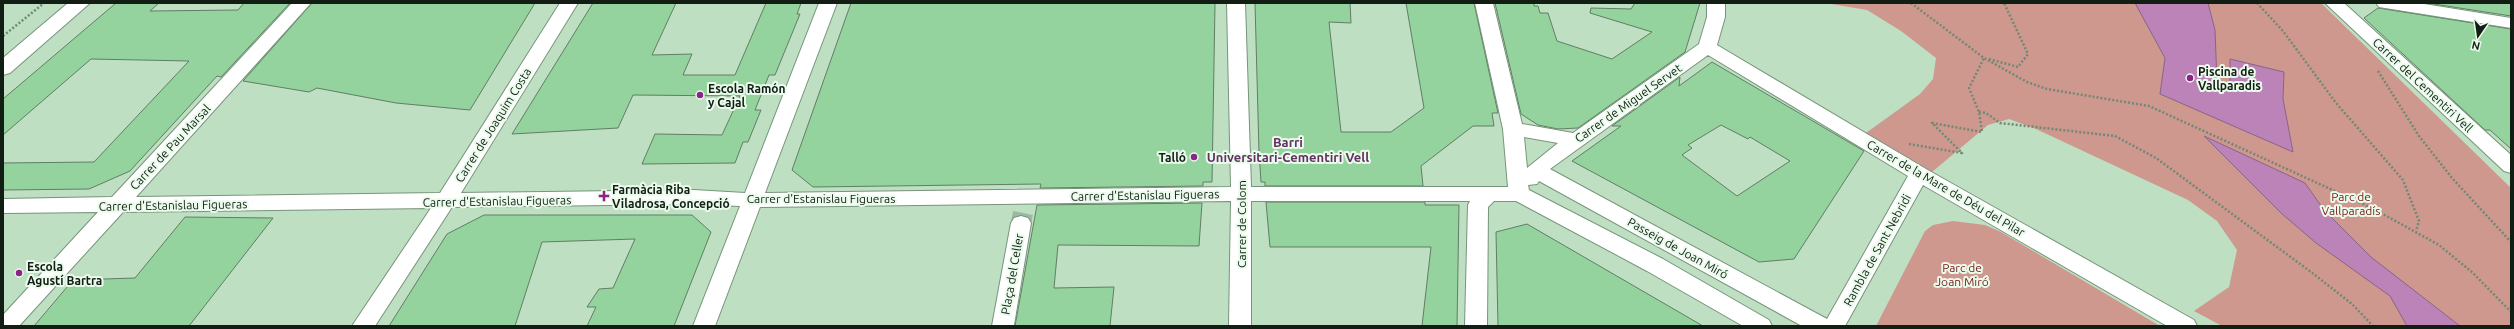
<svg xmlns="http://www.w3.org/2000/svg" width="2514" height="329" font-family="Ubuntu,sans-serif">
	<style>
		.green { fill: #cf988f }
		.water { fill: #bb83b7; stroke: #886586 }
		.building { fill: #94d39d; stroke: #617e65; fill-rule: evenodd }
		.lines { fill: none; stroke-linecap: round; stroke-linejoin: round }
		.street-tunnel { stroke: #9cb89f; stroke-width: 20; stroke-dasharray: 20 10; stroke-linecap: butt }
		.street-casing { stroke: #76957a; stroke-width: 2 }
		.secondary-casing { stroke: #76957a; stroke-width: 2 }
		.path { stroke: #718874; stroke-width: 2.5; stroke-dasharray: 2 2; stroke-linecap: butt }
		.street { fill: #fff; fill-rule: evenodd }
		.secondary { fill: #fff; fill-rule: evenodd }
		.poi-dot { fill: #8b2389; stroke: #eafbec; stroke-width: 1.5 }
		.labels { text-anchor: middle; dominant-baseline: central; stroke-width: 4; stroke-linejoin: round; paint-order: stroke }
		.poi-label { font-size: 12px; font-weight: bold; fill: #121e14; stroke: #eafbec; text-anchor: start }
		.street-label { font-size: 12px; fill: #121e14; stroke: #eafbec }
		.park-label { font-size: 12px; fill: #781b15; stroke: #eafbec }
		.neighbourhood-label { font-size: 13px; font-weight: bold; fill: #633161; stroke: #eafbec }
	</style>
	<rect width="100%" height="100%" fill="#bedfc2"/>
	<!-- green -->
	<g class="green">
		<polygon points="1825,3 2321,3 2511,188 2511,326 2222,326 2194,311 2229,287 2237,250 2217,221 2188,200 2036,129 2009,119 1988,125 1932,172 1866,133 1920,94 1933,79 1936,58 1901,31 1867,10"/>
		<polygon points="1953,221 1985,225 2001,232 2160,326 1876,326 1925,231 1933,225"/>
	</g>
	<!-- water -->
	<g class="water">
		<polygon points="2135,3 2208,3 2215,30 2217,82 2230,86 2230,59 2284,72 2283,99 2293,152 2160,94 2165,58"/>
		<polygon points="2204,136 2305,183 2324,210 2371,257 2460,326 2407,326 2390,296 2316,243 2281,213"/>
	</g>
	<!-- building -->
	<g class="building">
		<polygon points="116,3 159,3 150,11 238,10 244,3 290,3 221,77 217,76 130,171 89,189 3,190 3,163 94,162 189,61 91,59 3,135 3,99"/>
		<polygon points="312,3 535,3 470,110 396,103 317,88 309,92 243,81"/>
		<polygon points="593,3 676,3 652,55 692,54 683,75 735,75 766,3 801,3 797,14 800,14 775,75 769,75 755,110 761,110 748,142 743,142 735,163 642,164 655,134 722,135 740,96 633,95 618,128 512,134"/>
		<polygon points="851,3 1215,3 1212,182 1203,182 1203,186 1040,188 1041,184 813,187 792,170"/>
		<polygon points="1255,3 1350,3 1351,23 1329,22 1341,132 1391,132 1424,108 1406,3 1474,3 1498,113 1492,113 1494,126 1473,126 1421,166 1423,186 1265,186 1265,182 1261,182 1259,152"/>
		<polygon points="1495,3 1534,3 1534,6 1538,6 1540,13 1548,13 1557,41 1612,59 1652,32 1590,13 1591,8 1631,9 1635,3 1700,3 1685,52 1578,128 1558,129 1538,125 1521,114"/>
		<polygon points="2427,3 2511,3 2511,16"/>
		<polygon points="2378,8 2511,29 2511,149 2490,130 2485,130 2364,18"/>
		<path d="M1712 62 1864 151 1794 259 1759 262 1572 161 1621 126H1612L1680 77 1679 86ZM1721 125 1748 139 1750 137 1790 161 1737 196 1682 155 1692 148 1688 145Z"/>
		<polygon points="1266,202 1425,202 1425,205 1459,205 1457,326 1422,326 1431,247 1270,247"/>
		<polygon points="1202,203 1199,246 1058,245 1054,288 1114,287 1110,326 1015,326 1037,205"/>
		<polygon points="484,215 692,215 711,232 674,326 587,326 596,307 587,307 599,289 613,288 635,239 542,242 515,326 389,326 447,234"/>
		<polygon points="185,217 273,218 189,326 34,326 73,280 135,278"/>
		<polygon points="1527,224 1565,246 1703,326 1498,326 1496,232"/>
	</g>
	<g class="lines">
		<!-- street-tunnel -->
		<polyline class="street-tunnel" points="1021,223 1023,213"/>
		<defs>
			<g id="street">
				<path d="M292 3H311L136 197 440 193 560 3H578L461 193 694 190 745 193 819 3H837L765 193 1231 187 1227 3H1245L1251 187H1508L1503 129 1475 3H1493L1522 124 1573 133 1699 44 1707 17V3H1725V17L1717 45 1926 169 2194 320 2197 326H2167L1923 185 1845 326H1802L1539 181 1537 184 1528 185 1529 190 1663 259 1769 320 1772 326H1743L1647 271 1516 201H1494L1488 207 1487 326H1465L1468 205 1470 201H1251V326H1229L1231 201 760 207 715 326H693L740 206 694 204 452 207 375 326H352L431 208 123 212 19 326H3V315L98 212 3 213V199L112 197ZM1708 55 1908 176 1827 319 1550 169ZM1524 137 1558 143 1527 168Z"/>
				<polygon points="2325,3 2344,3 2511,155 2511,173 2504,171"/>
				<polygon points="2376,3 2418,3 2511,18 2511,28 2385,8 2379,7"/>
				<polygon points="1021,216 1028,218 1031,223 1014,325 992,326 1011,223 1014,218"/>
			</g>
			<polygon id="secondary" points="68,3 90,3 10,73 3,75 3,58"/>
		</defs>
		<!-- street casing -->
		<use href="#street" class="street-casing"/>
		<!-- secondary casing -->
		<use href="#secondary" class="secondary-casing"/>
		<!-- path -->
		<g class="path">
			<polyline points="1911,3 1984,58 2027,82 2047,89 2149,106 2372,208 2439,245 2473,273 2511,312"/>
			<polyline points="2257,3 2283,31 2336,103 2403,180 2419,221 2416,231"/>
			<polyline points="3,36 44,3"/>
			<polyline points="1989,59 2018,67 2028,54 2004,3"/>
			<polyline points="2378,71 2419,136 2452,178 2511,242"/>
			<polyline points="1979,112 1986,113 2000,123 2115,136 2156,158 2311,272 2352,304 2373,326"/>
			<polyline points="1909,144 1962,153 1932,123 1982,132 1979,112 1969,88 1984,58"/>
		</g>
		<!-- street -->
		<use href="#street" class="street"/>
		<!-- secondary -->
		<use href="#secondary" class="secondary"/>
	</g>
	<!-- markers -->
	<g class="poi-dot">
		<circle cx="2190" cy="78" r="4"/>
		<circle cx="700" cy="95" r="4"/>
		<circle cx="1194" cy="157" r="4"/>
		<path d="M602 190h4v4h4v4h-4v4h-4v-4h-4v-4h4z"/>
		<circle cx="19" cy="273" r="4"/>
	</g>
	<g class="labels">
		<!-- poi labels -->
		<g class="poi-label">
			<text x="2198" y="71">Piscina de<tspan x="2198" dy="14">Vallparadis</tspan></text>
			<text x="708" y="88">Escola Ramón<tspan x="708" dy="14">y Cajal</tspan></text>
			<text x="1186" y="157" text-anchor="end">Talló</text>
			<text x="612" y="189">Farmàcia Riba<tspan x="612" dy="14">Viladrosa, Concepció</tspan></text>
			<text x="27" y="266">Escola<tspan x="27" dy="14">Agustí Bartra</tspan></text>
		</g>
		<!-- street labels -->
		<g class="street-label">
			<text transform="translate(2423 85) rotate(43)">Carrer del Cementiri Vell</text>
			<text transform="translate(1628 103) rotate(-35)">Carrer de Miguel Servet</text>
			<text transform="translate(493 125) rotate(-58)">Carrer de Joaquim Costa</text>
			<text transform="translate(170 147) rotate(-47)">Carrer de Pau Marsal</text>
			<text transform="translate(1946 188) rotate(30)">Carrer de la Mare de Déu del Pilar</text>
			<text transform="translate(1145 195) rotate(-1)">Carrer d'Estanislau Figueras</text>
			<text x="821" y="198">Carrer d'Estanislau Figueras</text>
			<text transform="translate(497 201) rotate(-1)">Carrer d'Estanislau Figueras</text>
			<text transform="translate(173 205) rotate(-1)">Carrer d'Estanislau Figueras</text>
			<text transform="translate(1241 224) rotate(-90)">Carrer de Colom</text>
			<text transform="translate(1678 248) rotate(29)">Passeig de Joan Miró</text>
			<text transform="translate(1877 250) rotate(-61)">Rambla de Sant Nebridi</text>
			<text transform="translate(1012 274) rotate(-80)">Plaça del Celler</text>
		</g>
		<!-- park labels -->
		<g class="park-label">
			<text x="2351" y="196">Parc de<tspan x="2351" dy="14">Vallparadís</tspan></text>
			<text x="1962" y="267">Parc de<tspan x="1962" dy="14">Joan Miró</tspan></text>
		</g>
		<!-- neighbourhood labels -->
		<g class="neighbourhood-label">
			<text x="1288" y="142">Barri<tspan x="1288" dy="15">Universitari-Cementiri Vell</tspan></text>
		</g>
	</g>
	<!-- border -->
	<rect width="2514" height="329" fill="none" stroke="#121e14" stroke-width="8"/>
	<!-- north arrow -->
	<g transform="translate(2478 36) rotate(193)" stroke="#eafbec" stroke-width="3" paint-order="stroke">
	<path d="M0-3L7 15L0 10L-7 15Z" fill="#121e14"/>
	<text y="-6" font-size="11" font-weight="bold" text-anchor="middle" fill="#121e14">N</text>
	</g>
</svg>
